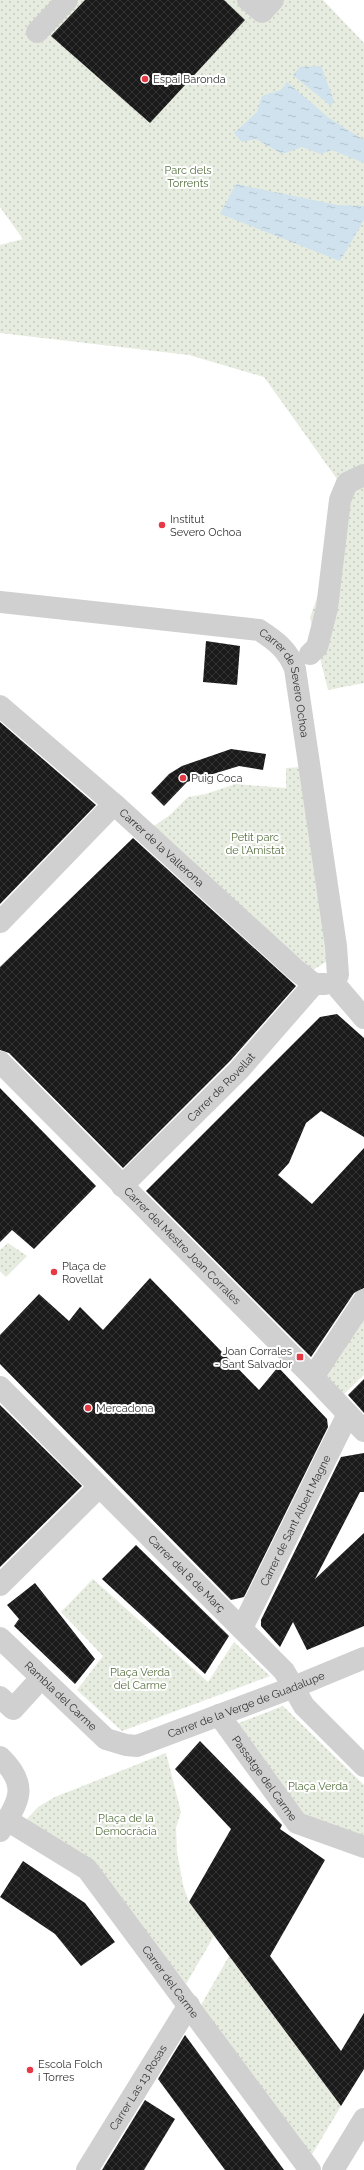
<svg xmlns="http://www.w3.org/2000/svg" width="364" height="2170" font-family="Raleway,sans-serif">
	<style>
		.park { fill: url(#park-dots) }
		.water { fill: url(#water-ripples) }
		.building { fill: url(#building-cross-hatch) }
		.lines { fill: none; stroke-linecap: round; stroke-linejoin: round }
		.minor { stroke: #d0d0d0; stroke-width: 22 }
		.poi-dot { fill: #e63946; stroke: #fff; stroke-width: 1.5 }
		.labels { text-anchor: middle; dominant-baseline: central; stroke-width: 4; stroke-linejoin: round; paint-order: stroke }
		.poi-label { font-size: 11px; fill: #333; stroke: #fff; text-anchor: start }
		.park-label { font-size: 11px; fill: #56703f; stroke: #fff }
		.street-label { font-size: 11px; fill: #333; stroke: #fff }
	</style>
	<defs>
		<pattern id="park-dots" width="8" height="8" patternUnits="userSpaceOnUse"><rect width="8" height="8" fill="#e6ecdf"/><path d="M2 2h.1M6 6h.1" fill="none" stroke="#c6cbc0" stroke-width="1.8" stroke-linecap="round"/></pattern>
		<pattern id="water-ripples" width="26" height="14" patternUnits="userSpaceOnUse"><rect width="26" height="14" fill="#cfe2ee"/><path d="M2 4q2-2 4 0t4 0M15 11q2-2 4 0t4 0" fill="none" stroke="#b2c2cd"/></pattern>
		<pattern id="building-cross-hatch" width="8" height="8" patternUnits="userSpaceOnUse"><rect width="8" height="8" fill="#1a1a1a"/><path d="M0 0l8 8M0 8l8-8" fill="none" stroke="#333"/></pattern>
	</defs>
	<rect width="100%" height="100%" fill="#fff"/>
	<!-- park -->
	<g class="park">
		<polygon points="0,0 323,0 364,43 364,683 328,690 310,618 324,577 337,479 264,377 189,355 0,333 0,245 23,239 0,207"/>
		<polygon points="302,767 329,960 313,970 151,828 170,815 188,797 206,794 235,784 286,788 286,768"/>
		<polygon points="8,1243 27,1256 6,1277 0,1271 0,1250"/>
		<polygon points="364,1318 364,1375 341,1397 320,1375"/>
		<polygon points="93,1579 208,1682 234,1642 270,1676 122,1731 77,1690 103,1656 61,1612"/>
		<polygon points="283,1706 364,1785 364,1840 298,1813 231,1726"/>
		<polygon points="166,1753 181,1812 176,1828 177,1852 183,1885 189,1902 214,1936 186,1984 93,1863 25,1821 38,1807 55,1797"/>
		<polygon points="229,1956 341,2106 311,2156 200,2007"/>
	</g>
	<!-- water -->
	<g class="water">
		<polygon points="321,66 334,101 331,106 293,75 300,67"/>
		<polygon points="287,82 329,118 364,140 364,163 332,150 321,154 302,147 282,154 256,139 242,142 234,133 257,112 262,96 281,90"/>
		<polygon points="236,184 337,205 364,206 364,220 340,261 220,214"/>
	</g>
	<!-- building -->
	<g class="building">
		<polygon points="85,0 224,0 245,20 150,123 51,36"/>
		<polygon points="206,641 240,646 237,685 203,682"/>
		<polygon points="0,722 96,805 0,904"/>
		<polygon points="231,749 266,754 263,770 239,766 187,782 164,806 151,793 169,774 182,766"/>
		<polygon points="133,838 296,986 230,1061 123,1168 9,1053 0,1050 0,967"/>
		<polygon points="337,1014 364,1038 364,1137 321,1111 306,1123 289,1163 278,1175 312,1204 364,1148 364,1288 354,1293 311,1357 146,1191 320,1017"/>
		<polygon points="0,1088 96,1186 34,1249 12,1230 0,1242"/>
		<polygon points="150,1278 259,1390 278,1367 327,1419 328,1427 244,1597 231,1600 0,1364 0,1335 39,1294 69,1321 80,1307 103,1330"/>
		<polygon points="364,1379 364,1413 348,1395"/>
		<polygon points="0,1405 82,1486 0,1567"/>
		<polygon points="364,1453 364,1492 360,1492 315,1579 364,1533 364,1626 307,1650 293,1622 280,1647 261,1626 261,1620 341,1457"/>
		<polygon points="136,1545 229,1636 205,1674 102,1579"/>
		<polygon points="35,1583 95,1659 75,1684 14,1626 19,1619 7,1605"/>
		<polygon points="200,1741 282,1825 280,1829 325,1860 270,1956 341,2051 364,2013 364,2069 341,2106 189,1902 231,1829 175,1769"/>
		<polygon points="23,1861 85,1903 115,1942 81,1966 55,1934 0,1897"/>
		<polygon points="185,2035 284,2170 225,2170 158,2079"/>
		<polygon points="145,2100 175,2119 144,2170 102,2170"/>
	</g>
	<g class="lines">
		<!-- minor -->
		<g class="minor">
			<polyline points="248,0 262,12 273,0"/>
			<polyline points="37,32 67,0"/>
			<path id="s1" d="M0 602 259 630C276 641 288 650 295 669L336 946 338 975"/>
			<polyline points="310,654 317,647 327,608 340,500 347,483 364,475"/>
			<path id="s2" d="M0 706 114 804 296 970 314 984H325"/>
			<polyline points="0,922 114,804"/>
			<polyline points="339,989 364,1018"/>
			<path id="s3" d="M0 1062 313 1377 364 1431"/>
			<path id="s4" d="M122 1186 239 1070 314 984"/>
			<polyline points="313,1377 364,1300"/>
			<path id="s5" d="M0 1387 284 1671 304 1706 364 1766"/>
			<polyline points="0,1585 99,1487"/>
			<path id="s6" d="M242 1628 348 1414"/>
			<path id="s7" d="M0 1638 106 1739 126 1745 137 1746 294 1687 364 1658"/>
			<polyline points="0,1697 13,1709 33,1687"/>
			<path id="s8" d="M219 1715 297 1823 364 1847"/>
			<path d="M0 1757C29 1785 20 1800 0 1831"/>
			<path id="s9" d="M7 1820 87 1869 310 2170"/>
			<path id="s10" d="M87 2170 189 2005"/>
			<polyline points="333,2170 364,2119"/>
		</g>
	</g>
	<!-- markers -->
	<g class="poi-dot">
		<circle cx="145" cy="79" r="4"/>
		<circle cx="162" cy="525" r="4"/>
		<circle cx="183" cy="778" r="4"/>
		<circle cx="54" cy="1272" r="4"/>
		<rect x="296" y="1353" width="8" height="8" rx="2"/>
		<circle cx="88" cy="1408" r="4"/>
		<circle cx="30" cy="2070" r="4"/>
	</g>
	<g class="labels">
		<!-- poi labels -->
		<g class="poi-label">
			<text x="153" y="79">Espai Baronda</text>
			<text x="170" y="519">Institut<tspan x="170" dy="13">Severo Ochoa</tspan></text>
			<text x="191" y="778">Puig Coca</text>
			<text x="62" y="1266">Plaça de<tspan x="62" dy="13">Rovellat</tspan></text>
			<text x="292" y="1351" text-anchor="end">Joan Corrales<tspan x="292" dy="13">- Sant Salvador</tspan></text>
			<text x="96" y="1408">Mercadona</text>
			<text x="38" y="2064">Escola Folch<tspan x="38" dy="13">i Torres</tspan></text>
		</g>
		<!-- park labels -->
		<g class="park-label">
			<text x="188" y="170">Parc dels<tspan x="188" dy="13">Torrents</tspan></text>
			<text x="255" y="837">Petit parc<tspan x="255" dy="13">de l'Amistat</tspan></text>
			<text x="140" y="1672">Plaça Verda<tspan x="140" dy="13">del Carme</tspan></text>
			<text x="318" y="1786">Plaça Verda</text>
			<text x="126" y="1818">Plaça de la<tspan x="126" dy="13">Democràcia</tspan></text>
		</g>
		<!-- street labels -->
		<g class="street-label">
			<text stroke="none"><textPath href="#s1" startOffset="323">Carrer de Severo Ochoa</textPath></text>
			<text stroke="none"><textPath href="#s2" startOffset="215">Carrer de la Vallerona</textPath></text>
			<text stroke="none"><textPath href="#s4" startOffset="140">Carrer de Rovellat</textPath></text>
			<text stroke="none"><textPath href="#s3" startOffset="259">Carrer del Mestre Joan Corrales</textPath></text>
			<text stroke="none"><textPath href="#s6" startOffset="120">Carrer de Sant Albert Magne</textPath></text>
			<text stroke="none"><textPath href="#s5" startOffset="264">Carrer del 8 de Març</textPath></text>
			<text stroke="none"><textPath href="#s7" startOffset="84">Rambla del Carme</textPath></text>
			<text stroke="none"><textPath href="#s7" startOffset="295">Carrer de la Verge de Guadalupe</textPath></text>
			<text stroke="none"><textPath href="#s8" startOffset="78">Passatge del Carme</textPath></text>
			<text stroke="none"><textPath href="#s9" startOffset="234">Carrer del Carme</textPath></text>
			<text stroke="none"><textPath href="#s10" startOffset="97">Carrer Las 13 Rosas</textPath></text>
		</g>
	</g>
</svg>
